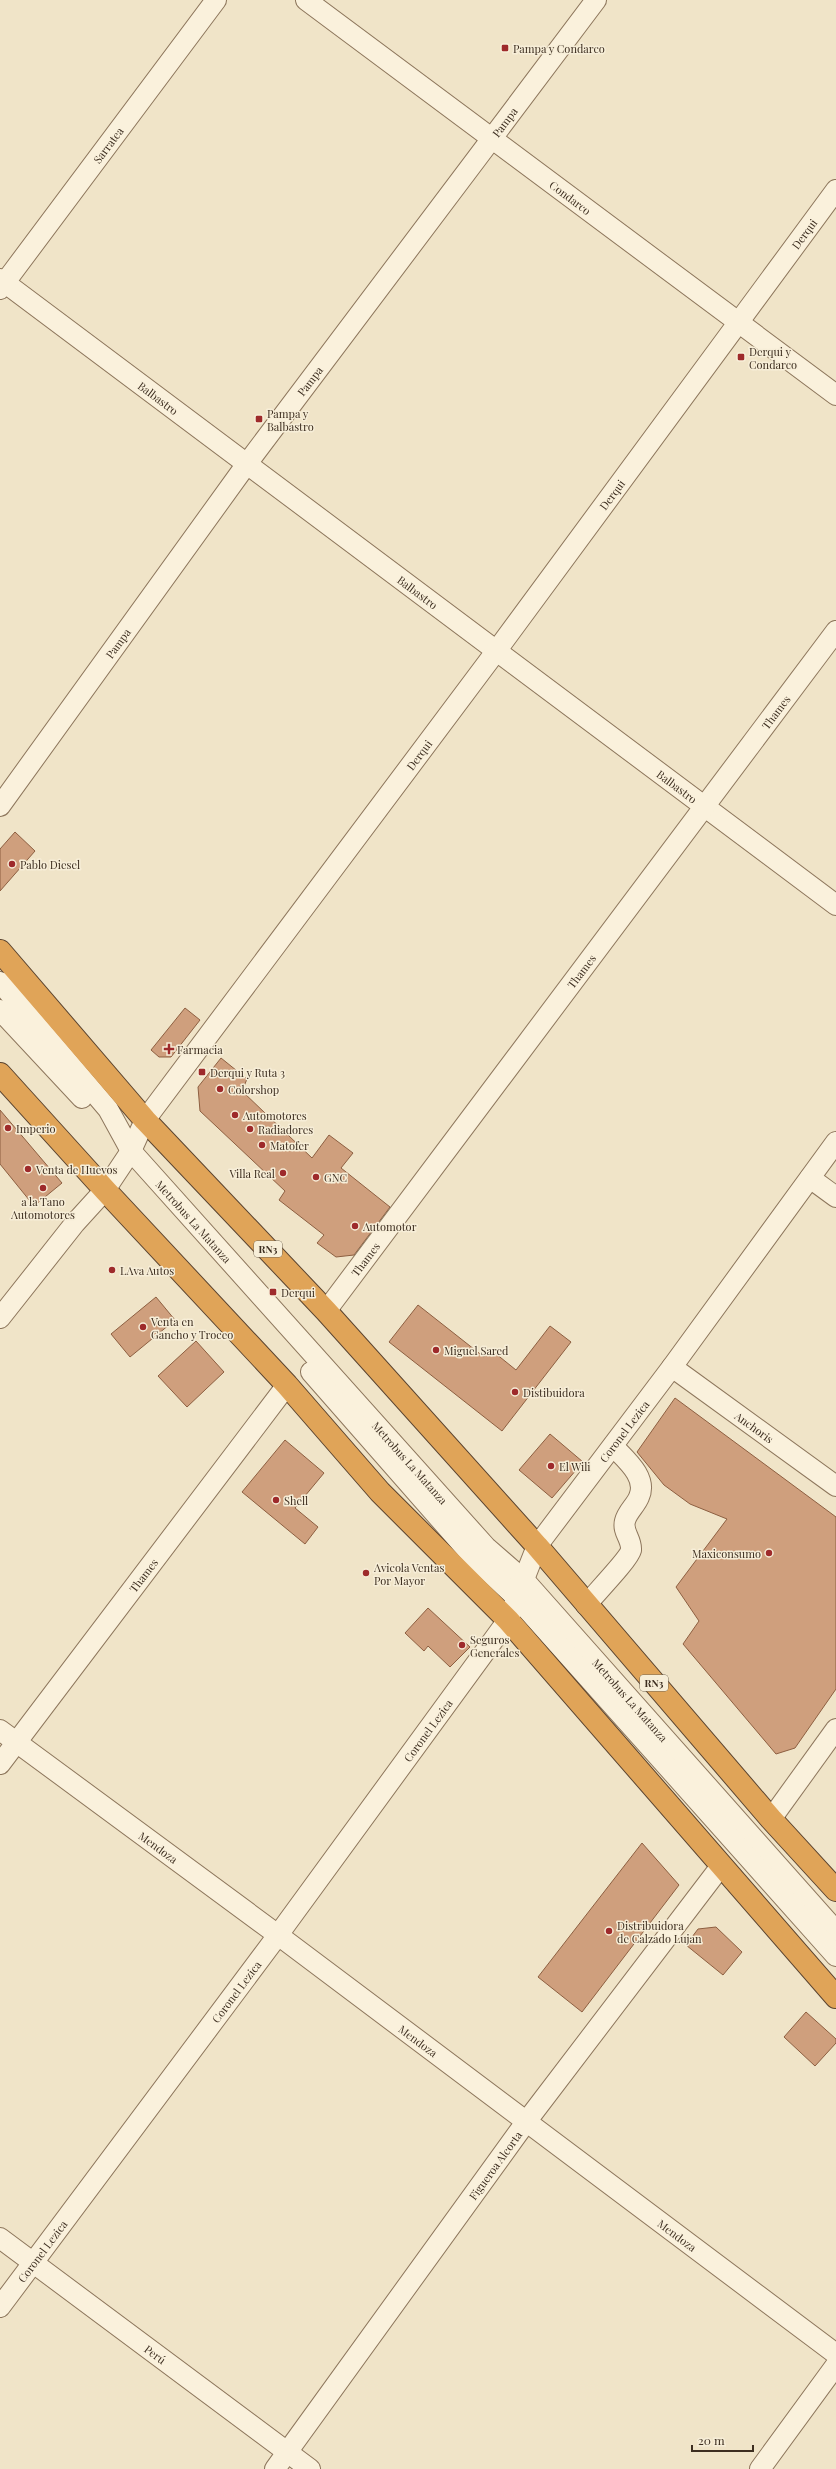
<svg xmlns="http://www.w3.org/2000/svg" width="836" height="2469" font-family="'Playfair Display',serif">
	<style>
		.building { fill: #cf9f7d; stroke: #8d5f41 }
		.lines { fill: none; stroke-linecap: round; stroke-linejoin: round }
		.minor-casing { stroke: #8d765c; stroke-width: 22 }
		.highway-casing { stroke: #5b4430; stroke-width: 24 }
		.minor { stroke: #faf1dc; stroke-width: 20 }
		.highway { stroke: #e0a458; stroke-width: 22 }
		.poi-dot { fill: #9e2a2b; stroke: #f7eed8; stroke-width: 1.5 }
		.labels { text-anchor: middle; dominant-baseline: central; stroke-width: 3; stroke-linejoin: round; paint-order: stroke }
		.shield { fill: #f7eed8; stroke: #756857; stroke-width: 1 }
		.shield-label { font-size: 10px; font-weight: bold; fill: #3d2e20 }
		.poi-label { font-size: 11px; fill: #3d2e20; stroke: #f7eed8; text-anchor: start }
		.street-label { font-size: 11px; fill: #3d2e20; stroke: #f7eed8 }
	</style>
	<rect width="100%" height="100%" fill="#f0e4c8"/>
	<!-- building -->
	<g class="building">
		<polygon points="15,832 35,851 0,891 0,849"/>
		<polygon points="185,1008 200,1020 171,1057 159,1057 151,1050"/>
		<polygon points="221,1058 247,1079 242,1091 312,1158 329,1135 353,1153 341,1168 390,1207 354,1255 336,1257 317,1243 324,1235 279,1200 285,1191 200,1111 198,1087"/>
		<polygon points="0,1110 62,1183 34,1206 0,1164"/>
		<polygon points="156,1297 175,1320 130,1357 111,1334"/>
		<polygon points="418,1305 484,1357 490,1349 516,1370 550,1326 571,1342 502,1431 389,1342"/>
		<polygon points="196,1341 224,1372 187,1407 158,1376"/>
		<polygon points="675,1398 836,1517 836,1689 795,1748 776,1754 683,1644 699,1621 676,1587 727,1519 690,1504 664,1485 637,1452"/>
		<polygon points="550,1434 583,1462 552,1498 519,1470"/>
		<polygon points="285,1440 324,1473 295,1508 318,1527 305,1544 242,1492"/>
		<polygon points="428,1608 470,1647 450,1667 428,1646 424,1651 405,1633"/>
		<polygon points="642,1843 679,1885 582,2012 538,1977"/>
		<polygon points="716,1927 742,1952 723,1975 686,1945 698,1929"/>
		<polygon points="806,2012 836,2039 836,2043 815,2066 784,2037"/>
	</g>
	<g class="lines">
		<defs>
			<g id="minor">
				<path id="s1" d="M306 0 836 395"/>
				<path id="s2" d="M0 279 836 905"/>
				<path id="s3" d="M0 289 216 0"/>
				<path id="s4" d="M0 806 246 465 596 0"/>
				<path id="s5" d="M0 982 108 1109 131 1151 486 1547 525 1581 836 1931"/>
				<polyline points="0,1010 82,1098"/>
				<polyline points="810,1178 836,1197"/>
				<path id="s6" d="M326 1311 836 631"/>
				<path id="s7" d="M0 1318 75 1223 105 1190 131 1151 145 1120 497 650 836 190"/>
				<path id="s8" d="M672 1367 836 1486"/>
				<polyline points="311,1372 475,1559 518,1599 836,1956"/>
				<path d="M586 1605C594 1595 629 1559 631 1550 632 1539 622 1532 625 1521 627 1512 636 1505 639 1497 648 1477 625 1459 613 1446"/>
				<path id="s9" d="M0 1730 278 1935 836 2354"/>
				<path id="s10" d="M0 1764 287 1385"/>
				<polyline points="771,1819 836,1729"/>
				<path id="s11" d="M0 2238 310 2469"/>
				<path id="s12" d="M0 2307 278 1935 508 1620 537 1546 672 1367 836 1142"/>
				<path id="s13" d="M275 2469 526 2122 721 1866"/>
				<polyline points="760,2469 836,2365"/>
			</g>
			<g id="highway">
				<polyline points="0,951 145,1120 326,1311 537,1546 771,1819 836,1890"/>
				<polyline points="0,1074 105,1190 287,1385 380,1492 508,1620 836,1997"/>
			</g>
		</defs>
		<!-- minor casing -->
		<use href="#minor" class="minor-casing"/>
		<!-- highway casing -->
		<use href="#highway" class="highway-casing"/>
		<!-- minor -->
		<use href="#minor" class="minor"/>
		<!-- highway -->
		<use href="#highway" class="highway"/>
	</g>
	<!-- markers -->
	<g class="poi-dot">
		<rect x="501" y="44" width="8" height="8" rx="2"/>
		<rect x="737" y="353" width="8" height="8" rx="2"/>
		<rect x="255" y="415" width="8" height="8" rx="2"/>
		<circle cx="12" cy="864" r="4"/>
		<path d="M167 1043h4v4h4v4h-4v4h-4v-4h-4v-4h4z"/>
		<rect x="198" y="1068" width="8" height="8" rx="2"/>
		<circle cx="220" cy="1089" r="4"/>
		<circle cx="235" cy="1115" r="4"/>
		<circle cx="8" cy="1128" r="4"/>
		<circle cx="250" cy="1129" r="4"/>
		<circle cx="262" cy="1145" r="4"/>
		<circle cx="28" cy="1169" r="4"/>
		<circle cx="283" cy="1173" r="4"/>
		<circle cx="316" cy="1177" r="4"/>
		<circle cx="43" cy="1188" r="4"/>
		<circle cx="355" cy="1226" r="4"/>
		<circle cx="112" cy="1270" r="4"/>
		<rect x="269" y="1288" width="8" height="8" rx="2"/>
		<circle cx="143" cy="1327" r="4"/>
		<circle cx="436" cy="1350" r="4"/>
		<circle cx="515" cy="1392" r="4"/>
		<circle cx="551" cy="1466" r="4"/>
		<circle cx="276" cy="1500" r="4"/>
		<circle cx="769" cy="1553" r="4"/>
		<circle cx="366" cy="1573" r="4"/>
		<circle cx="462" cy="1645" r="4"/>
		<circle cx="609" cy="1931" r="4"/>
	</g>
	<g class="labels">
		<!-- shield labels -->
		<g class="shield">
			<rect x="254" y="1241" width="28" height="16" rx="3"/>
			<rect x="640" y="1675" width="28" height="16" rx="3"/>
		</g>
		<g class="shield-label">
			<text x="268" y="1249">RN3</text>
			<text x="654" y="1683">RN3</text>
		</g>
		<!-- poi labels -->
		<g class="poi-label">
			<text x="513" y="48">Pampa y Condarco</text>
			<text x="749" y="351">Derqui y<tspan x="749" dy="13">Condarco</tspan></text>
			<text x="267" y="413">Pampa y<tspan x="267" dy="13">Balbastro</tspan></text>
			<text x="20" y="864">Pablo Diesel</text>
			<text x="177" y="1049">Farmacia</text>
			<text x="210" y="1072">Derqui y Ruta 3</text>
			<text x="228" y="1089">Colorshop</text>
			<text x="243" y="1115">Automotores</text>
			<text x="16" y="1128">Imperio</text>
			<text x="258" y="1129">Radiadores</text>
			<text x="270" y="1145">Matofer</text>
			<text x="36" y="1169">Venta de Huevos</text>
			<text x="275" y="1173" text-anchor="end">Villa Real</text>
			<text x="324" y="1177">GNC</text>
			<text x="43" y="1201" text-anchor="middle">a la Tano<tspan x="43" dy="13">Automotores</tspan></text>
			<text x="363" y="1226">Automotor</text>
			<text x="120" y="1270">LAva Autos</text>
			<text x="281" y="1292">Derqui</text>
			<text x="151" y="1321">Venta en<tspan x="151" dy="13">Gancho y Troceo</tspan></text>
			<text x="444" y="1350">Miguel Sared</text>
			<text x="523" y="1392">Distibuidora</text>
			<text x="559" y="1466">El Wili</text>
			<text x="284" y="1500">Shell</text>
			<text x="761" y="1553" text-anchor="end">Maxiconsumo</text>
			<text x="374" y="1567">Avicola Ventas<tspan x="374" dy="13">Por Mayor</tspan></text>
			<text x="470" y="1639">Seguros<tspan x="470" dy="13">Generales</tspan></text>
			<text x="617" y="1925">Distribuidora<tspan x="617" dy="13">de Calzado Lujan</tspan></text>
		</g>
		<!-- street labels -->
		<g class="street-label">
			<text stroke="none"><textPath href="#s4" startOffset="850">Pampa</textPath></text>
			<text stroke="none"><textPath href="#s3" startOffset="180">Sarratea</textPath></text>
			<text stroke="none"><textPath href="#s1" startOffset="330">Condarco</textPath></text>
			<text stroke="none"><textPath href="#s7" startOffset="1351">Derqui</textPath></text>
			<text stroke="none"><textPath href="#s4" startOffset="526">Pampa</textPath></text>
			<text stroke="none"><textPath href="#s2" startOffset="198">Balbastro</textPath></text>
			<text stroke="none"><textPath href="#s7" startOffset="1027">Derqui</textPath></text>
			<text stroke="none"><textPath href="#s2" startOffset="522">Balbastro</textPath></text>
			<text stroke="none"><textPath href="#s4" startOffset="201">Pampa</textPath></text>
			<text stroke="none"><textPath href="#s6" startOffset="749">Thames</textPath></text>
			<text stroke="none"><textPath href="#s7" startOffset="703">Derqui</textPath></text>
			<text stroke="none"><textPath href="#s2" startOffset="846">Balbastro</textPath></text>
			<text stroke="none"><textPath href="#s6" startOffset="425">Thames</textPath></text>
			<text stroke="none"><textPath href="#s5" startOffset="309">Metrobus La Matanza</textPath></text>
			<text stroke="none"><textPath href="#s6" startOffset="65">Thames</textPath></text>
			<text stroke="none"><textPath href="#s8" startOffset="102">Anchoris</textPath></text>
			<text stroke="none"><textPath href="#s12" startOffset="1078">Coronel Lezica</textPath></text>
			<text stroke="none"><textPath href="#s5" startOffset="633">Metrobus La Matanza</textPath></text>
			<text stroke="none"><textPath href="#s10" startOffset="237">Thames</textPath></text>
			<text stroke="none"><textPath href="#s5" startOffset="957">Metrobus La Matanza</textPath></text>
			<text stroke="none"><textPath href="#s12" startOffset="718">Coronel Lezica</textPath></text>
			<text stroke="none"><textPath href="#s9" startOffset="197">Mendoza</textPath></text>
			<text stroke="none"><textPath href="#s12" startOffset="394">Coronel Lezica</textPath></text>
			<text stroke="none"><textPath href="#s9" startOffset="521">Mendoza</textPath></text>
			<text stroke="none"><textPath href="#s13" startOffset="375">Figueroa Alcorta</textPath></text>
			<text stroke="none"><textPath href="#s9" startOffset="845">Mendoza</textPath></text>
			<text stroke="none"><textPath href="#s12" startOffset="70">Coronel Lezica</textPath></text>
			<text stroke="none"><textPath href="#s11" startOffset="194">Perú</textPath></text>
		</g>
	</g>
	<!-- scale -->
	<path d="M692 2445v6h61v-6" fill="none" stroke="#3d2e20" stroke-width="2"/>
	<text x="698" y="2445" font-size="12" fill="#3d2e20" stroke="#f7eed8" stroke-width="3" paint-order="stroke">20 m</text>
</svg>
